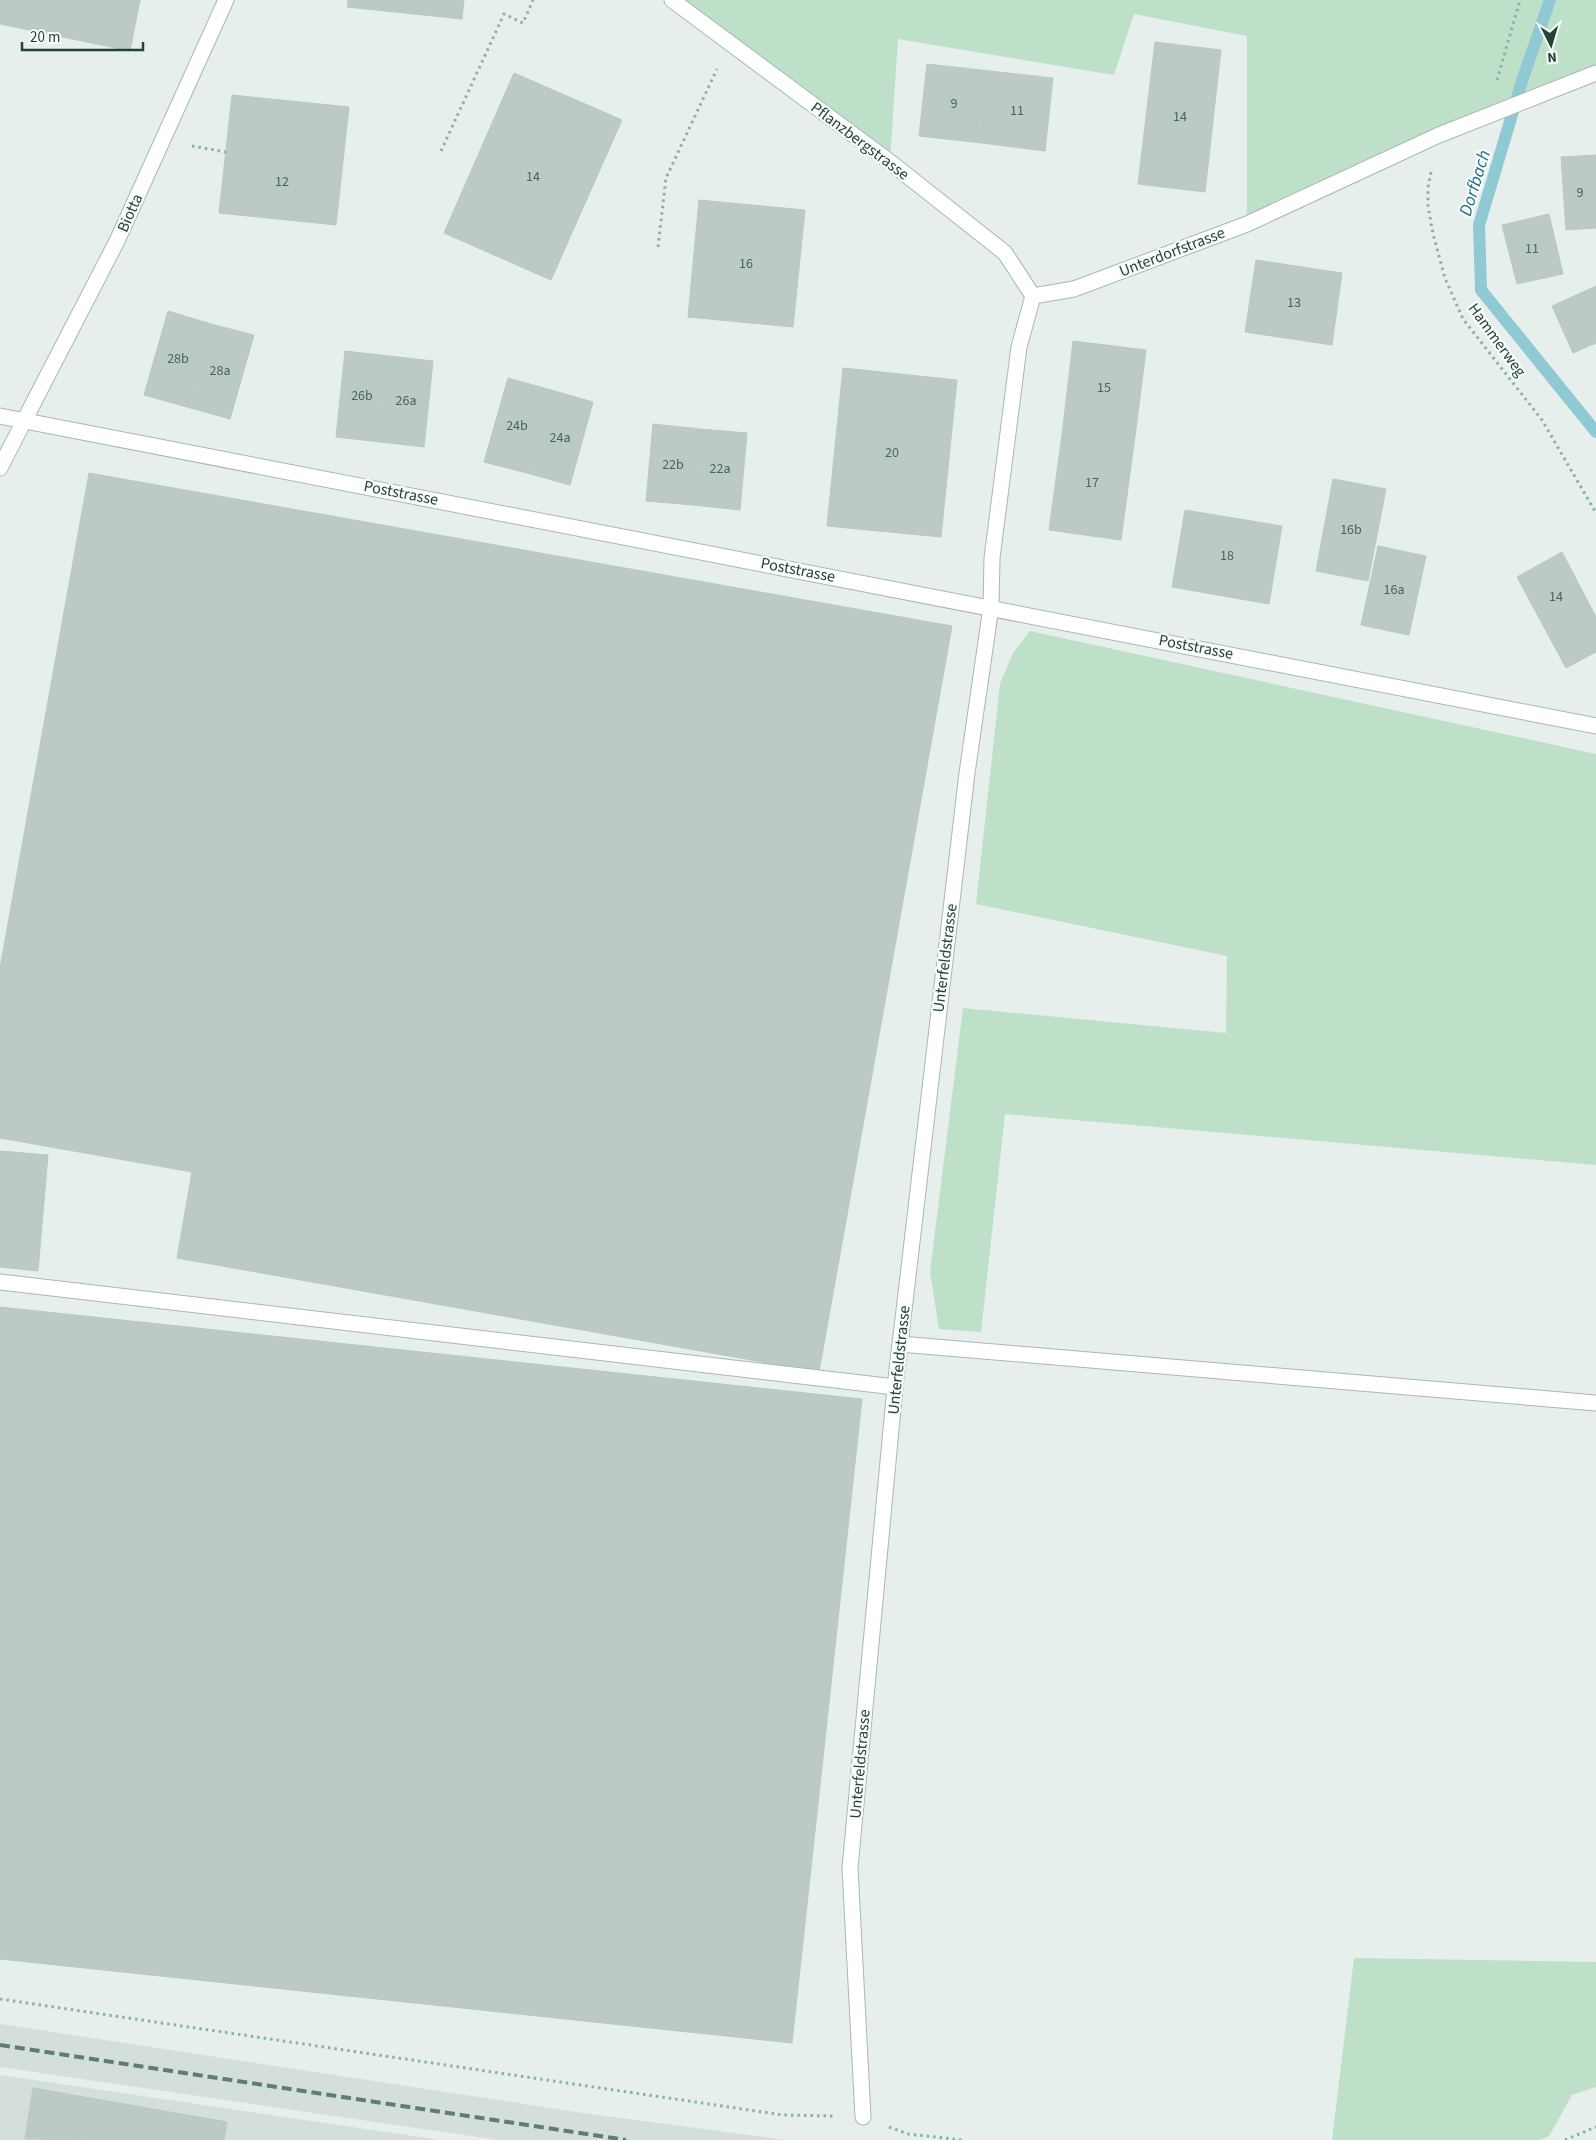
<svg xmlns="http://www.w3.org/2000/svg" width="1596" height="2140" font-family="'Source Sans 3',sans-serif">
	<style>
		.built { fill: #d4dfda }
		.green { fill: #bfe0c8 }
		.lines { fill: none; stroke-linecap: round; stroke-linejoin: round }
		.stream { stroke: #8ec9d4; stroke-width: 12 }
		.building { fill: #bbcac4; stroke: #b8c9c2 }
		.lane-casing { stroke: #a8b8b2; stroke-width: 17 }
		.street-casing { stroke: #a8b8b2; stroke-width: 17 }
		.path { stroke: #86b3a5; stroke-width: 3; stroke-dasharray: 2.5 4; stroke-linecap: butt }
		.lane { stroke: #fff; stroke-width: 15 }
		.street { stroke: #fff; stroke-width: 15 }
		.rail { stroke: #5f7d75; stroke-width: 4; stroke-dasharray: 10 5; stroke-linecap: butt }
		.labels { text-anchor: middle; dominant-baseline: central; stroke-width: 4.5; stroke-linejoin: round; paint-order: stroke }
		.number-label { font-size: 14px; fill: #4a645c }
		.street-label { font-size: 16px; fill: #24423a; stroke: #f7fbf9 }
		.water-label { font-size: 18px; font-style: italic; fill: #1c6f80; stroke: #f7fbf9 }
	</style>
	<rect width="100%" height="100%" fill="#e6efeb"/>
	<!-- built -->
	<g class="built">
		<polygon points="0,2024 583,2113 787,2140 498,2140 0,2067"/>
		<polygon points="0,2075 440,2140 0,2140"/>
	</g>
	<!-- green -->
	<g class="green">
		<polygon points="672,0 1596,0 1596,73 1247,224 1247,36 1134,14 1114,75 898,39 890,162"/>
		<polygon points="1030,631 1596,754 1596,1165 1005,1114 981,1332 939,1329 930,1272 963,1008 1226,1033 1227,956 976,904 1000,684 1013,653"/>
		<polygon points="1354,1958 1596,1962 1596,2087 1572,2095 1549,2136 1540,2140 1332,2140"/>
	</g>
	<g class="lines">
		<!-- stream -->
		<polyline class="stream" points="1550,0 1523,78 1479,225 1481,290 1596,432"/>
	</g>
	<!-- building -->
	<g class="building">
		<polygon points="0,0 140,0 130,51 0,24"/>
		<polygon points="348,0 464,0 462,19 347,7"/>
		<polygon points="1155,42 1221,50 1205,192 1138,184"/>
		<polygon points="927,64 990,71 982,143 919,136"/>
		<polygon points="990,71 1053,78 1045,151 982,143"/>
		<polygon points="514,73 622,120 551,280 444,233"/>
		<polygon points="232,95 349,107 336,225 219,213"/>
		<polygon points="1596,155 1596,228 1566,230 1561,157"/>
		<polygon points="699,200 805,210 793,327 688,317"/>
		<polygon points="1549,214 1563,274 1517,284 1502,225"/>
		<polygon points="1256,260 1342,273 1332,345 1245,332"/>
		<polygon points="1596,286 1596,343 1573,353 1552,306"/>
		<polygon points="168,311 211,324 187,407 144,395"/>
		<polygon points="211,324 254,335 230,419 187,407"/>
		<polygon points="1073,341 1146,350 1135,436 1063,427"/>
		<polygon points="345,351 389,356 380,442 336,437"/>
		<polygon points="389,356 433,361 424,447 380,442"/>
		<polygon points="843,368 957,380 941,537 827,526"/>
		<polygon points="508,378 551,390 527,473 484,462"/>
		<polygon points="551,390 593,402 570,485 527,473"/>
		<polygon points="653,424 700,429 693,505 646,501"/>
		<polygon points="1063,427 1135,436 1121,540 1049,530"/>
		<polygon points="700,429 747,433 740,510 693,505"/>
		<polygon points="89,473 952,626 819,1372 177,1258 192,1172 0,1138 0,968"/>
		<polygon points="1333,479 1386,489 1368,581 1316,571"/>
		<polygon points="1185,510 1282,526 1269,604 1172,587"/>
		<polygon points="1378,546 1426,556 1409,635 1361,625"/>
		<polygon points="1562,552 1596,617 1596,652 1566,668 1517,577"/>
		<polygon points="0,1151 48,1155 38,1271 0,1267"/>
		<polygon points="0,1307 862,1399 792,2043 0,1959"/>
		<polygon points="33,2088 227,2122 224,2140 25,2139"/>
	</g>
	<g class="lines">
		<defs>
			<g id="lane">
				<polyline points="0,468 24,421"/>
				<polyline points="0,1282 895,1387"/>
				<polyline points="900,1344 1596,1403"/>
			</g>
			<g id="street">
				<polyline points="672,0 890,162 1005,253 1033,296"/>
				<polyline points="0,416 1596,726"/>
				<polyline points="24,421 117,241 226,0"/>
				<polyline points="863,2117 850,1868 895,1387 967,773 991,607 992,558 1019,347 1033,296 1074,289 1247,224 1439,135 1596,73"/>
			</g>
		</defs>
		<!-- lane casing -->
		<use href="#lane" class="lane-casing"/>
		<!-- street casing -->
		<use href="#street" class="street-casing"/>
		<!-- path -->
		<g class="path">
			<polyline points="1497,80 1520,0"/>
			<polyline points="192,146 226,152"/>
			<polyline points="441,151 504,14 523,23 533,0"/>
			<polyline points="1431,172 1428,188 1428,206 1433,234 1445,278 1463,319 1542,420 1596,513"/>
			<polyline points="658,247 666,178 717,69"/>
			<polyline points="0,1999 783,2115 834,2116"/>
			<polyline points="889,2127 908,2134 962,2140"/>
			<polyline points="1565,2140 1596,2127"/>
		</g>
		<!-- lane -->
		<use href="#lane" class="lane"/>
		<!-- street -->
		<use href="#street" class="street"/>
		<!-- rail -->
		<polyline class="rail" points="0,2045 626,2140"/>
	</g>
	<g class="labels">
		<!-- number labels -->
		<g class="number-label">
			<text x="954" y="104">9</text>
			<text x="1017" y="111">11</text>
			<text x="1180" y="117">14</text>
			<text x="533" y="177">14</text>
			<text x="282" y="182">12</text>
			<text x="1580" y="193">9</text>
			<text x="1532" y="249">11</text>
			<text x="746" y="264">16</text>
			<text x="1294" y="303">13</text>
			<text x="178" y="359">28b</text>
			<text x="220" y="371">28a</text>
			<text x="1104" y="388">15</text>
			<text x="362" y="396">26b</text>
			<text x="406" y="401">26a</text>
			<text x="517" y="426">24b</text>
			<text x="560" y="438">24a</text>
			<text x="892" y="453">20</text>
			<text x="673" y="465">22b</text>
			<text x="720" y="469">22a</text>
			<text x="1092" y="483">17</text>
			<text x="1351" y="530">16b</text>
			<text x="1227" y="556">18</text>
			<text x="1394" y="590">16a</text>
			<text x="1556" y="597">14</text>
		</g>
		<!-- street labels -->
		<g class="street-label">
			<text transform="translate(860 141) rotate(37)">Pflanzbergstrasse</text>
			<text transform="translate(130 213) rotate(-66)">Biotta</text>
			<text transform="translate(1172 252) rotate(-21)">Unterdorfstrasse</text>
			<text transform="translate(1497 340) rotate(54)">Hammerweg</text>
			<text transform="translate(401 493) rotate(11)">Poststrasse</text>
			<text transform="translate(798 570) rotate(11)">Poststrasse</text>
			<text transform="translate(1196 647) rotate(11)">Poststrasse</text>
			<text transform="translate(945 958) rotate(-83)">Unterfeldstrasse</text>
			<text transform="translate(899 1360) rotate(-84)">Unterfeldstrasse</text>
			<text transform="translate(860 1764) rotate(-85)">Unterfeldstrasse</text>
		</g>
		<!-- water labels -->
		<g class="water-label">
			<text transform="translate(1475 183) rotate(-73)">Dorfbach</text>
		</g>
	</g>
	<!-- north arrow -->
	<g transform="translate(1551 45) rotate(175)" stroke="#f7fbf9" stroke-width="4" paint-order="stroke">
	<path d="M0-4L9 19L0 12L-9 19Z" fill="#24423a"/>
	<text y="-8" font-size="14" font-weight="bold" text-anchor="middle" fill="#24423a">N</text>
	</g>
	<!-- scale -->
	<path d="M22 42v8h121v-8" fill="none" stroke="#24423a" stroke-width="2.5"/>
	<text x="30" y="42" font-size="15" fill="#24423a" stroke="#f7fbf9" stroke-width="4" paint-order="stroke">20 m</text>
</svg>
